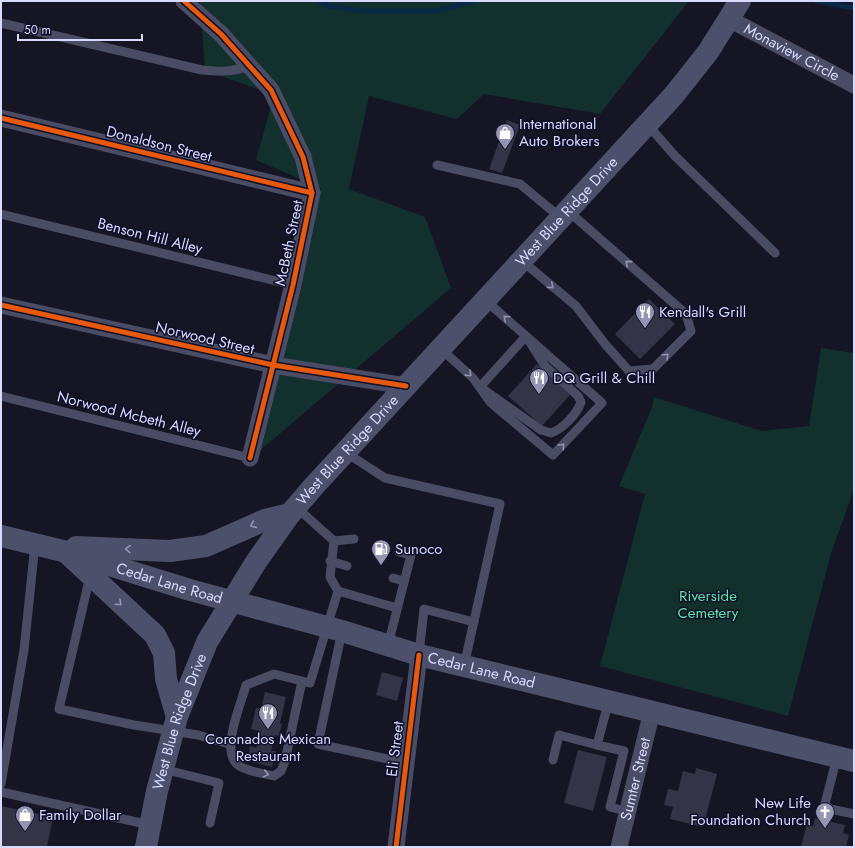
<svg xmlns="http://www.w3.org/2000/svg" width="855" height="848" font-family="Jost,sans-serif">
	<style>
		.green { fill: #12302c }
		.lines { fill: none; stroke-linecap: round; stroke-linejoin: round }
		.stream { stroke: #092947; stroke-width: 5 }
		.building { fill: #333446 }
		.lane { stroke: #4a4c64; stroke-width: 9 }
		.street { stroke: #4a4c64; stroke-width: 17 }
		.secondary { stroke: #4d506a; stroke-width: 22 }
		.cycleway-casing { stroke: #0f0f2a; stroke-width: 8 }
		.cycleway { stroke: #e8590c; stroke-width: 5 }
		.oneway { stroke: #9193b2 }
		.oneway2 { stroke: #9295b4 }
		.labels { text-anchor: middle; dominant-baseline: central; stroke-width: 3; stroke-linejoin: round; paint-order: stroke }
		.street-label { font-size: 15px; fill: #d8daff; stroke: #0f0f2a }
		.poi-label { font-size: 15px; fill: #d8daff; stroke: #0f0f2a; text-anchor: start }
		.park-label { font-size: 15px; fill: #5de5ac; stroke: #0f0f2a }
	</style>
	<rect width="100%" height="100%" fill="#151524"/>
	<!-- green -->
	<g class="green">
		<polygon points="200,1 689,1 600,114 484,94 457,119 369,96 349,189 425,217 451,288 256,454 321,188 256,160 274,95 205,70"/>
		<polygon points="821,348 854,353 854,490 832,550 788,716 600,666 645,494 619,486 652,407 654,397 762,431 809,426"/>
	</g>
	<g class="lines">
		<!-- stream -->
		<g class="stream">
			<polyline points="318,1 330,6 360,11 435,11 475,1"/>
			<polyline points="816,1 854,8"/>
		</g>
	</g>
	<!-- building -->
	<g class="building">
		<polygon points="507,120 520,125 502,173 489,169"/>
		<polygon points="649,299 675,324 640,359 615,334"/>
		<polygon points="537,364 570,395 542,426 508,396"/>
		<polygon points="382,672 403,678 397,701 376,695"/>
		<polygon points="265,692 286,697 280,723 282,724 279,736 275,735 271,751 276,751 272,767 252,762 254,754 249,753 250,746 256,748 260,731 251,729 256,708 261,709"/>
		<polygon points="578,750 607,757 593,811 564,803"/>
		<polygon points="696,768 717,774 703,827 670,819 673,807 664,805 668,789 678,791 683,771 695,774"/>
		<polygon points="1,806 53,817 47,847 1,847"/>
		<polygon points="815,818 845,825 843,833 849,835 846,847 801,847 807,824 813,826"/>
	</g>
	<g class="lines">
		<!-- lane -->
		<g class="lane">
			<path d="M1 23 202 70C220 72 234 72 251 65"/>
			<polyline points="647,124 675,156 775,253"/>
			<polyline points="437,165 520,184 561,218"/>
			<polyline points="1,214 293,285"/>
			<polyline points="521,260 576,306 605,344 629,371 653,369 691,331 686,314 568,211"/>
			<path d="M526 336 545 366 578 396 581 402C577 414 563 429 551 433L541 430 480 387Z"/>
			<polyline points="440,348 473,378 490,402 553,455 602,403 485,300"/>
			<polyline points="1,396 250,458"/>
			<polyline points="345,452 385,478 500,504 464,666"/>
			<polyline points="296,507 334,541 354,539"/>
			<polyline points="334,541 330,577 338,591 397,608"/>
			<polyline points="330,561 347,566"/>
			<polyline points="90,576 59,709 134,725 198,735 229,744"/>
			<polyline points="393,578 404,581"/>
			<polyline points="342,631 318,744 406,763"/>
			<polyline points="388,645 411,555 399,552"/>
			<polyline points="419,654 424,609 474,622"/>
			<path d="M302 681 285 761 281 771 274 776C262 773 248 772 238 765 220 752 241 704 246 685L274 674 310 683 338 591"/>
			<polyline points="609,700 597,745 624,751 610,807 628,812"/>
			<polyline points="837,757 825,804 830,809 854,814"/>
			<polyline points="553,760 559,735 597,745"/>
			<polyline points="163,769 219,783 210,823"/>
			<polyline points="1,784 24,650 35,544"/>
			<polyline points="1,792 150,825"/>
		</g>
		<!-- street -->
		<g class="street">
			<polyline points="184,1 221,34 271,90 303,157 312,193 293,285 250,458"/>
			<path id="s1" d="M729 19 854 85"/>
			<polyline points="1,118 312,193"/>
			<polyline points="1,305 273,365 406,386"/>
			<polyline points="396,847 419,655"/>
			<path id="s2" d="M619 847 652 711"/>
		</g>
		<!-- secondary -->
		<g class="secondary">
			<path id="s3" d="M1 536 67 552 190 590 342 631 419 655 854 761"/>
			<polyline points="76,547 170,551 206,546 265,520 290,514"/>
			<polyline points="68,554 155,635 164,653 166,679 177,717"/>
			<path id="s4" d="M146 847 157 791 177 717 207 642 256 562 290 514 314 486 674 95 708 52 740 1"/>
		</g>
		<defs>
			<g id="cycleway">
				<polyline points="184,1 221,34 271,90 303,157 312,193 293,285 250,458"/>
				<polyline points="1,118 312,193"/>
				<polyline points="1,305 273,365 406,386"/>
				<polyline points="396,847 419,655"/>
			</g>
		</defs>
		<!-- cycleway casing -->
		<use href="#cycleway" class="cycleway-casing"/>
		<!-- cycleway -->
		<use href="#cycleway" class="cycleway"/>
	</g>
	<!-- one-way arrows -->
	<defs><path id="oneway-chevron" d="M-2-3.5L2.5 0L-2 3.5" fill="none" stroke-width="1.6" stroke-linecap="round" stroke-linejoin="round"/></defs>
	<g class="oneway">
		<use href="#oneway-chevron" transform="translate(628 263) rotate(-139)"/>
		<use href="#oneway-chevron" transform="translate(551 286) rotate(40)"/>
		<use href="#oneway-chevron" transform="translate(506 318) rotate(-138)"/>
		<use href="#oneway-chevron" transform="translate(666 356) rotate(-45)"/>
		<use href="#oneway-chevron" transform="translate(469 374) rotate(44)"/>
		<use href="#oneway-chevron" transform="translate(562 446) rotate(-47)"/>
		<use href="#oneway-chevron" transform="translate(266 774) rotate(12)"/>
	</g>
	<g class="oneway2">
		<use href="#oneway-chevron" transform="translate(253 525) rotate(156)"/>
		<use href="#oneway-chevron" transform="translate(128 549) rotate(-177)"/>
		<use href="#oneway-chevron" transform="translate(119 603) rotate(43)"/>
	</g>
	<!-- icons -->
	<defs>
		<symbol id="shop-pin" viewBox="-11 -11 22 30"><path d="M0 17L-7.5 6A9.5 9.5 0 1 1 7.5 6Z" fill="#9495b2" stroke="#0f0f2a"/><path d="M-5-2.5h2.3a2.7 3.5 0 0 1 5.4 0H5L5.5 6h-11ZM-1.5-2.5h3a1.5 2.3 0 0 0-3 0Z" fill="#fff"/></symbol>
		<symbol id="restaurant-pin" viewBox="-11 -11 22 30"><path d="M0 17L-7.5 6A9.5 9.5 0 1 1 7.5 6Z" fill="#9495b2" stroke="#0f0f2a"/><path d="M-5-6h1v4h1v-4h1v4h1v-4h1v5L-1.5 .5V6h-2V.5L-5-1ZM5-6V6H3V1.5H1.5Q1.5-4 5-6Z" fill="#fff"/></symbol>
		<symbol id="fuel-pin" viewBox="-11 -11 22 30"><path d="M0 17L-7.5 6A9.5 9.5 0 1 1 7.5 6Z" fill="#9495b2" stroke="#0f0f2a"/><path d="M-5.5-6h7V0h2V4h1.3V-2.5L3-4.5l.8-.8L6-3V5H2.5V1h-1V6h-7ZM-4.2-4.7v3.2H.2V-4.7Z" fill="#fff"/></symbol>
		<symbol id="church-pin" viewBox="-11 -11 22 30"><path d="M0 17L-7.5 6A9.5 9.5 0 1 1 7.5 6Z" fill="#9495b2" stroke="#0f0f2a"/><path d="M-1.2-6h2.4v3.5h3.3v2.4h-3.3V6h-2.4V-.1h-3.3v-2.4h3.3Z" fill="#fff"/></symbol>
	</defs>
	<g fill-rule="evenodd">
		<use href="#shop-pin" x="494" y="122" width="22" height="30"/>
		<use href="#restaurant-pin" x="634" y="301" width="22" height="30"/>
		<use href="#restaurant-pin" x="528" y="367" width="22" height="30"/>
		<use href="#fuel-pin" x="370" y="538" width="22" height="30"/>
		<use href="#restaurant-pin" x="257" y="702" width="22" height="30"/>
		<use href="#church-pin" x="814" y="801" width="22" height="30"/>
		<use href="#shop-pin" x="14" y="804" width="22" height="30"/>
	</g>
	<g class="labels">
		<!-- street labels -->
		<g class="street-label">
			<text stroke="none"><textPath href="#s1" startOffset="71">Monaview Circle</textPath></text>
			<text transform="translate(159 144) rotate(14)">Donaldson Street</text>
			<text stroke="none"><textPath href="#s4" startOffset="777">West Blue Ridge Drive</textPath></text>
			<text transform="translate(150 236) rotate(14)">Benson Hill Alley</text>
			<text transform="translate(289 243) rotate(-78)">McBeth Street</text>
			<text transform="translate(205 338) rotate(13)">Norwood Street</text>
			<text transform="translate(129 414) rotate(14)">Norwood Mcbeth Alley</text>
			<text stroke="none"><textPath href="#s4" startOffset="453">West Blue Ridge Drive</textPath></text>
			<text stroke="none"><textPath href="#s3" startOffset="175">Cedar Lane Road</textPath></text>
			<text stroke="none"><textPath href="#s3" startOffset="499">Cedar Lane Road</textPath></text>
			<text stroke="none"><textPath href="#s4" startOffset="130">West Blue Ridge Drive</textPath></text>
			<text transform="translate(395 749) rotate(-83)">Eli Street</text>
			<text stroke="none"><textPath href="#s2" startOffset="70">Sumter Street</textPath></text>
		</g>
		<!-- poi labels -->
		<g class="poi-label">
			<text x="519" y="124">International<tspan x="519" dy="17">Auto Brokers</tspan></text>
			<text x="659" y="312">Kendall's Grill</text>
			<text x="553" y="378">DQ Grill &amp; Chill</text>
			<text x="395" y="549">Sunoco</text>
			<text x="268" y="739" text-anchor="middle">Coronados Mexican<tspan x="268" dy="17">Restaurant</tspan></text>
			<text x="811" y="803" text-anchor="end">New Life<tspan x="811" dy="17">Foundation Church</tspan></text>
			<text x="39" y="815">Family Dollar</text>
		</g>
		<!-- park labels -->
		<g class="park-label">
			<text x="708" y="596">Riverside<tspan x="708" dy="17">Cemetery</tspan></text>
		</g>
	</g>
	<!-- border -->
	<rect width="855" height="848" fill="none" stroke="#d8daff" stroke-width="4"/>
	<!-- scale -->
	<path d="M18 34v6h124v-6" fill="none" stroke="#d8daff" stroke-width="2"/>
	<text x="24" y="34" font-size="12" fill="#d8daff" stroke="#0f0f2a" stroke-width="3" paint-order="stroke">50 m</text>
</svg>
